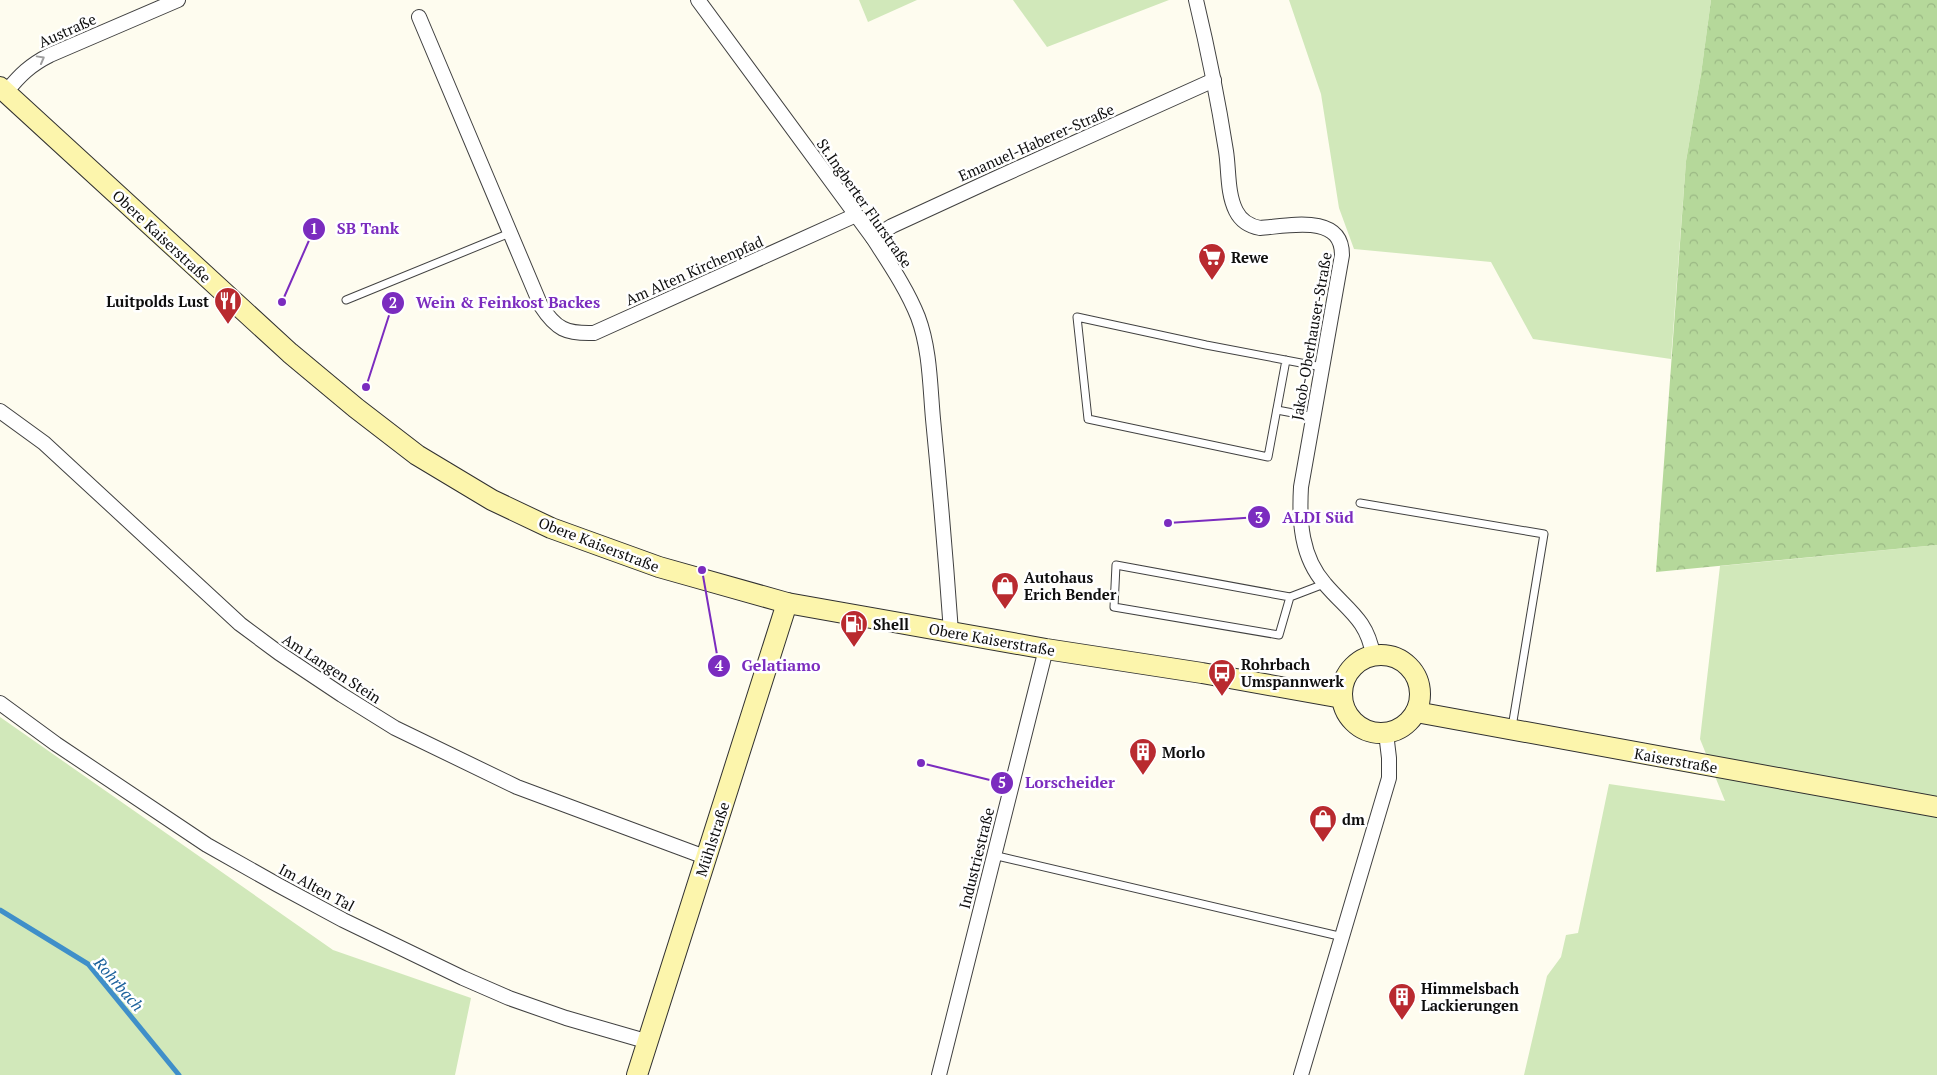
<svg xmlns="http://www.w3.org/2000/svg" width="1937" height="1075" font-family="'PT Serif',serif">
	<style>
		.grass { fill: #d1e8ba }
		.forest { fill: url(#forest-crowns) }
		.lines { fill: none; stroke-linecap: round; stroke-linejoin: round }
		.stream { stroke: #3f8fc9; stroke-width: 5 }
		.lane-casing { stroke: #414141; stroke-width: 9 }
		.street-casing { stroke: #414141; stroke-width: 16 }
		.secondary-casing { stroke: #303030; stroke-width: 22 }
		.lane { stroke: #fff; stroke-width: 7 }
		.street { stroke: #fff; stroke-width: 14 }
		.secondary { stroke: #fcf5ac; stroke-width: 20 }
		.oneway { stroke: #9f9f9f }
		.labels { text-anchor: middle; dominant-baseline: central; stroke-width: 5; stroke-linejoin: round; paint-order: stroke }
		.street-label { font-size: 15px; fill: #0e0e0e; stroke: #fff }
		.poi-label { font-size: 15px; font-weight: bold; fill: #0e0e0e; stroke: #fff; text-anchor: start }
		.water-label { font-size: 16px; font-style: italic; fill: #1b619c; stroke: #fff }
		.leader { fill: none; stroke: #7b2cbf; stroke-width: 2 }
		.callout-dot { fill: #7b2cbf; stroke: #fff; stroke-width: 2 }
		.mark-label { font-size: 15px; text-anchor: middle; font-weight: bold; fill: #fff }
		.callout-label { font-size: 16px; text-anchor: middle; font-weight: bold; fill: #7b2cbf; stroke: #fff; stroke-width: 5; stroke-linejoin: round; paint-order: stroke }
	</style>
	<defs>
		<pattern id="forest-crowns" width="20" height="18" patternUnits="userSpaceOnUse" patternTransform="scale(1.25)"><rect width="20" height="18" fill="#b5d89a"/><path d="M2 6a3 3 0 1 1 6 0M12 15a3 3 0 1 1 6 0" fill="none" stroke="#9ab884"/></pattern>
	</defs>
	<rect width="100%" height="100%" fill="#fefcef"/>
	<!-- grass -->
	<g class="grass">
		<polygon points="859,0 917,0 868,22"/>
		<polygon points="1013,0 1169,0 1047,47"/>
		<polygon points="1289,0 1711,0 1701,74 1686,161 1671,359 1533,339 1491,262 1354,249 1339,208 1321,94"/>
		<polygon points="1937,545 1937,1075 1524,1075 1547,976 1561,957 1566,935 1578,933 1609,784 1725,801 1700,739 1720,566"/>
		<polygon points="0,717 333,950 471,998 455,1075 0,1075"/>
	</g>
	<!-- forest -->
	<polygon class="forest" points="1711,0 1937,0 1937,545 1656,572 1686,161 1701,74"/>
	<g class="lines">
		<!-- stream -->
		<polyline class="stream" points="0,910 88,964 179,1075"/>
		<defs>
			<g id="lane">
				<polyline points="346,300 510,233"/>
				<polyline points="1286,360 1268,457 1088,419 1077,317 1206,345 1322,367"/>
				<polyline points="1277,410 1314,417"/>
				<polyline points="1360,503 1544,534 1512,727"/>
				<polyline points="1290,597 1279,635 1114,607 1116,565 1290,597 1324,584"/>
				<polyline points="993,855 1343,937"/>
			</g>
			<g id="street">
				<path d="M698 0 873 238C889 263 907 289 918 317 930 349 930 386 933 419 940 490 946 561 951 632"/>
				<path d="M1196 0C1208 50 1218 100 1226 151 1229 170 1227 193 1236 211 1241 221 1249 226 1260 228 1288 226 1342 213 1342 255L1301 487C1299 521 1301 557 1325 584 1347 610 1367 619 1373 655"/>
				<path d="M419 17 541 306C556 329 566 334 594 333L856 215"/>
				<path d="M6 92C20 75 30 65 50 55L178 0"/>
				<polyline points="873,238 892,226 994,179 1214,80"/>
				<polyline points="0,411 44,443 240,624 279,653 342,695 395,728 517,787 705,857"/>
				<polyline points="0,703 56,744 207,845 278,885 343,920 463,978 509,998 566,1018 649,1042"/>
				<polyline points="939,1075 1046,649"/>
				<polyline points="1301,1075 1389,778 1389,758 1386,733"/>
			</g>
			<g id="secondary">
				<polyline points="0,87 290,353 356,408 417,455 492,500 551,528 659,567 787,603 1046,649 1202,673 1342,698"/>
				<circle cx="1381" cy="694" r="39"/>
				<polyline points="1416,712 1937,807"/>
				<polyline points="637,1075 787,603"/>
			</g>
		</defs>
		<!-- lane casing -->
		<use href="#lane" class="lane-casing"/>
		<!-- street casing -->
		<use href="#street" class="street-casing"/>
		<!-- secondary casing -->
		<use href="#secondary" class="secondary-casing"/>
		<!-- lane -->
		<use href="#lane" class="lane"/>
		<!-- street -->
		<use href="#street" class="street"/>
		<!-- secondary -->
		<use href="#secondary" class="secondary"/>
	</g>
	<!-- one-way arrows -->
	<defs><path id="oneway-chevron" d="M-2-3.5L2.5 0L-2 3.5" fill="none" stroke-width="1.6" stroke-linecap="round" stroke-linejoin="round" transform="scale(1.25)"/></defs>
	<use class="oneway" href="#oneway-chevron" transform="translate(41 59) rotate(-29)"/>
	<!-- icons -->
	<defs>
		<symbol id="supermarket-pin" viewBox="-11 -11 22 30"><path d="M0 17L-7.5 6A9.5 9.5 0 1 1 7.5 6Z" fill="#b92a2f" stroke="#fff"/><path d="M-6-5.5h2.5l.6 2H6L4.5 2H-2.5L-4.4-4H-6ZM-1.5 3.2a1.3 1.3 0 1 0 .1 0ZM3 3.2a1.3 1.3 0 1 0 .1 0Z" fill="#fff"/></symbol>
		<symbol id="restaurant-pin" viewBox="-11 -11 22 30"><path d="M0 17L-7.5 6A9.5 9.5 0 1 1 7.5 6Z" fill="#b92a2f" stroke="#fff"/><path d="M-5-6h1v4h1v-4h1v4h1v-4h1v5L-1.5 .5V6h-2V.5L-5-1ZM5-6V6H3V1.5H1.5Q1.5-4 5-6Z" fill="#fff"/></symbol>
		<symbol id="shop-pin" viewBox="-11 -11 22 30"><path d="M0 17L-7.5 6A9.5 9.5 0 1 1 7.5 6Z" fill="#b92a2f" stroke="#fff"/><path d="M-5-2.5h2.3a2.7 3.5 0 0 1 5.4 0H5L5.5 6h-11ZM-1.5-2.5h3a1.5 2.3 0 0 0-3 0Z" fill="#fff"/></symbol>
		<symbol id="fuel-pin" viewBox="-11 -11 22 30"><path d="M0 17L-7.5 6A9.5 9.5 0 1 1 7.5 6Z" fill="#b92a2f" stroke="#fff"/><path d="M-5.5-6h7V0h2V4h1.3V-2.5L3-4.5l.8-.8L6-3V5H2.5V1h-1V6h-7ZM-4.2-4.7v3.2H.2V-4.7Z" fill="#fff"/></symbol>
		<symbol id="bus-pin" viewBox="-11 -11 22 30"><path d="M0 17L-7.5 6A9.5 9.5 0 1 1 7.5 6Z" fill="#b92a2f" stroke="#fff"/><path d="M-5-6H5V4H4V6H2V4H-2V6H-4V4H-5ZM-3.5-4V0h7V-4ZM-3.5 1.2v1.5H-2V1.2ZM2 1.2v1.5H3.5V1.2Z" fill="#fff"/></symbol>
		<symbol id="building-pin" viewBox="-11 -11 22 30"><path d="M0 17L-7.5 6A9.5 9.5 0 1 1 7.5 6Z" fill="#b92a2f" stroke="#fff"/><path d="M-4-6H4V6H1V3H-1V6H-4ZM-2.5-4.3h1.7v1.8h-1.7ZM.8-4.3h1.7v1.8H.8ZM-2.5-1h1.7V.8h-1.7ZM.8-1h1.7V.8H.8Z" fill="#fff"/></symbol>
	</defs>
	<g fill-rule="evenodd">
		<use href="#supermarket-pin" x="1196" y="241" width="32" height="43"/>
		<use href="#restaurant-pin" x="212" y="285" width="32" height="43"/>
		<use href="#shop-pin" x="989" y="570" width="32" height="43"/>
		<use href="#fuel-pin" x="838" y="608" width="32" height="43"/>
		<use href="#bus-pin" x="1206" y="657" width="32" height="43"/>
		<use href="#building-pin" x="1127" y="736" width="32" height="43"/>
		<use href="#shop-pin" x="1307" y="803" width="32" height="43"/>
		<use href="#building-pin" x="1386" y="981" width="32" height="43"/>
	</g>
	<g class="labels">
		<!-- street labels -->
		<g class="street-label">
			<text transform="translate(67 30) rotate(-24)">Austraße</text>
			<text transform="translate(1036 142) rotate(-24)">Emanuel-Haberer-Straße</text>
			<text transform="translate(865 203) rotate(55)">St.Ingberter Flurstraße</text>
			<text transform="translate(162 236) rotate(43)">Obere Kaiserstraße</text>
			<text transform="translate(694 270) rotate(-24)">Am Alten Kirchenpfad</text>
			<text transform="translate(1311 336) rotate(-80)">Jakob-Oberhauser-Straße</text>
			<text transform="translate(599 544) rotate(21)">Obere Kaiserstraße</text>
			<text transform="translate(992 639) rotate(10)">Obere Kaiserstraße</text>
			<text transform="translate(332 668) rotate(33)">Am Langen Stein</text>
			<text transform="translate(1676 760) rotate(10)">Kaiserstraße</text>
			<text transform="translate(712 839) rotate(-72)">Mühlstraße</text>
			<text transform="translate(976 858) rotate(-76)">Industriestraße</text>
			<text transform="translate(317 887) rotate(28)">Im Alten Tal</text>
		</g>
		<!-- poi labels -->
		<g class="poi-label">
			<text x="1231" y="257">Rewe</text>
			<text x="209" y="301" text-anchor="end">Luitpolds Lust</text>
			<text x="1024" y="577">Autohaus<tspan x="1024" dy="17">Erich Bender</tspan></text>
			<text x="873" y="624">Shell</text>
			<text x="1241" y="664">Rohrbach<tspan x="1241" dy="17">Umspannwerk</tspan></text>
			<text x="1162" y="752">Morlo</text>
			<text x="1342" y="819">dm</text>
			<text x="1421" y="988">Himmelsbach<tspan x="1421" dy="17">Lackierungen</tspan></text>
		</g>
		<!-- water labels -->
		<g class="water-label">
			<text transform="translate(119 984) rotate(49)">Rohrbach</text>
		</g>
	</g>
	<!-- callouts -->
	<path class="leader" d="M282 302L314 229M366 387L393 303M1168 523L1259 517M702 570L719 666M921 763L1002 783"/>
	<g class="callout-dot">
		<circle cx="282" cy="302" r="5"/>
		<circle cx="366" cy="387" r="5"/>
		<circle cx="1168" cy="523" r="5"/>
		<circle cx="702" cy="570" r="5"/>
		<circle cx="921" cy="763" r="5"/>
		<circle cx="314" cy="229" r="12"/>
		<circle cx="393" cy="303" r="12"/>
		<circle cx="1259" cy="517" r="12"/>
		<circle cx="719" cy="666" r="12"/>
		<circle cx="1002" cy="783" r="12"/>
	</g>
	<g class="mark-label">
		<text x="314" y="234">1</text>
		<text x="393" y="308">2</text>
		<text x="1259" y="523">3</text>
		<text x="719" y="671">4</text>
		<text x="1002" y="788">5</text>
	</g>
	<g class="callout-label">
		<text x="368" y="234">SB Tank</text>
		<text x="508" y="308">Wein &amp; Feinkost Backes</text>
		<text x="1318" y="523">ALDI Süd</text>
		<text x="781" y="671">Gelatiamo</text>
		<text x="1070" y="788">Lorscheider</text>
	</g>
</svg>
